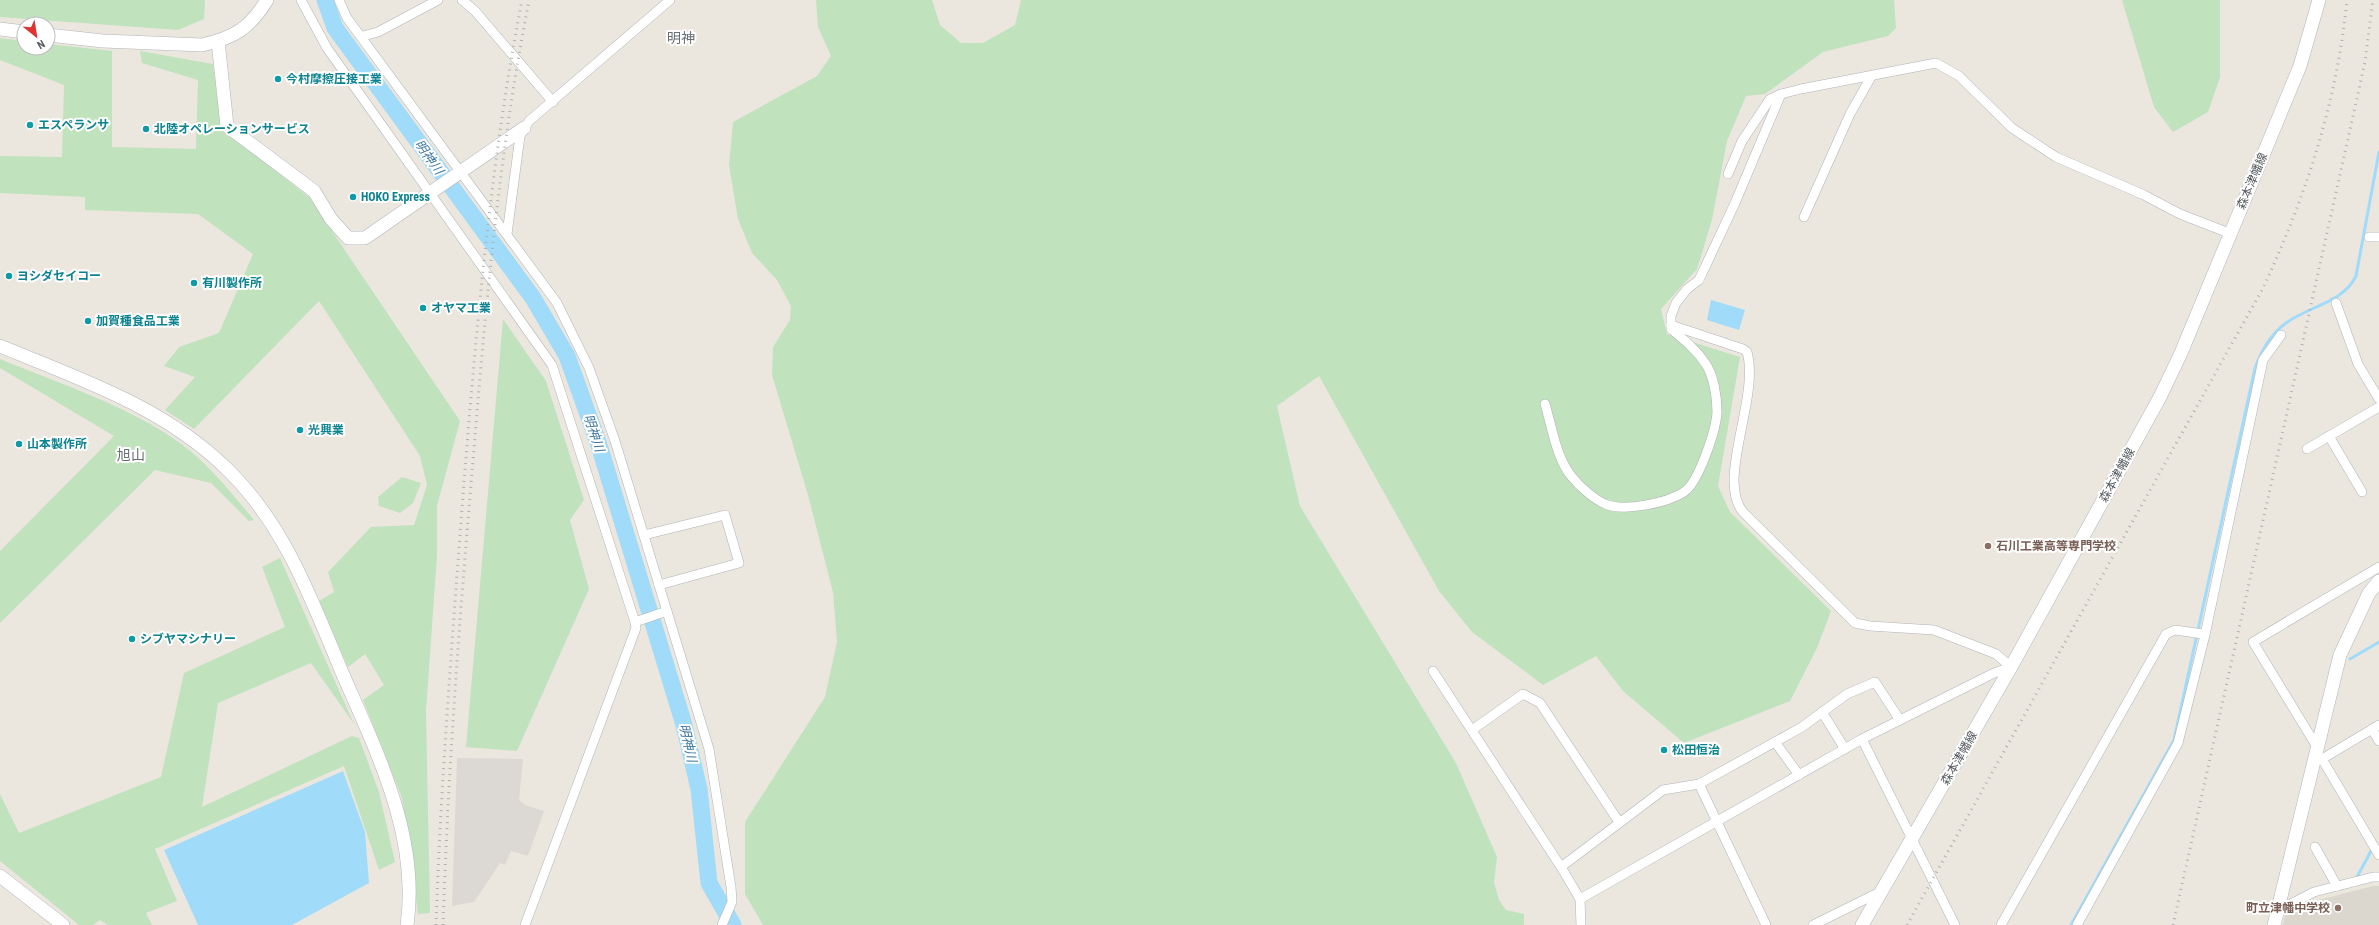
<svg xmlns="http://www.w3.org/2000/svg" width="2379" height="925" font-family="'Roboto Condensed','Noto Sans JP',sans-serif">
	<style>
		.industrial { fill: #dcd9d4 }
		.education { fill: #dbd6ce }
		.green { fill: #c0e2bd }
		.water { fill: #a1dbfa }
		.lines { fill: none; stroke-linecap: round; stroke-linejoin: round }
		.stream { stroke: #a1dbfa; stroke-width: 3 }
		.river { stroke: #a1dbfa; stroke-width: 17 }
		.street-casing { stroke: #b0b3b7; stroke-width: 10 }
		.secondary-casing { stroke: #b1b5ba; stroke-width: 14 }
		.street { stroke: #fff; stroke-width: 9 }
		.secondary { stroke: #fff; stroke-width: 13 }
		.rail { stroke: #afb0b0; stroke-width: 3; stroke-dasharray: 1 5; stroke-linecap: butt }
		.culture-dot { fill: #0f9aa8; stroke: #fff; stroke-width: 1.5 }
		.education-dot { fill: #8d6e63; stroke: #fff; stroke-width: 1.5 }
		.labels { text-anchor: middle; dominant-baseline: central; stroke-width: 4; stroke-linejoin: round; paint-order: stroke }
		.culture-label { font-size: 12px; font-weight: bold; fill: #0d838f; stroke: #fff; text-anchor: start }
		.street-label { font-size: 12px; fill: #585c60; stroke: #fff }
		.education-label { font-size: 12px; font-weight: bold; fill: #785e54; stroke: #fff; text-anchor: start }
		.water-label { font-size: 13px; font-style: italic; fill: #3e77a1; stroke: #fff }
		.quarter-label { font-size: 14px; fill: #696e72; stroke: #fff }
	</style>
	<rect width="100%" height="100%" fill="#ebe7df"/>
	<!-- industrial -->
	<polygon class="industrial" points="457,758 523,759 519,800 525,805 544,811 528,856 511,851 505,865 500,863 474,902 452,906"/>
	<!-- education -->
	<polygon class="education" points="2373,886 2379,886 2379,925 2283,925 2285,915 2311,902"/>
	<!-- green -->
	<g class="green">
		<polygon points="0,0 205,0 204,19 178,30 0,17"/>
		<polygon points="816,0 932,0 940,25 961,43 983,43 1015,25 1021,0 1894,0 1896,28 1888,36 1823,52 1765,94 1746,96 1727,141 1712,220 1697,269 1661,309 1667,334 1740,357 1718,486 1730,512 1831,611 1817,648 1790,701 1684,743 1623,691 1596,656 1543,685 1472,632 1439,591 1319,376 1277,406 1300,506 1456,763 1497,857 1494,882 1499,900 1506,910 1524,914 1524,925 763,925 745,894 745,822 825,697 837,642 833,592 808,495 772,375 773,347 790,320 791,306 777,280 752,253 738,219 729,165 733,122 817,76 831,56 818,27"/>
		<polygon points="2122,0 2220,0 2220,77 2208,112 2173,132 2154,107"/>
		<polygon points="0,38 24,41 24,48 48,48 48,44 112,51 112,147 196,149 198,80 142,63 140,51 213,64 221,129 309,197 460,421 437,506 437,555 426,711 430,913 418,914 402,798 363,700 384,685 365,654 348,667 319,601 334,592 328,572 371,527 414,525 427,485 420,456 319,301 194,429 165,410 195,377 164,366 179,347 219,333 253,254 198,214 85,210 85,197 0,193 0,156 62,157 64,85 0,60"/>
		<polygon points="503,319 546,381 584,500 570,520 589,589 517,751 466,747"/>
		<path d="M0 359C58 383 129 406 180 443 209 464 231 493 254 520L249 521 211 483 155 470 0 623V551L114 436 0 368Z"/>
		<polygon points="402,477 421,483 413,503 400,513 379,506 378,497"/>
		<polygon points="280,558 354,724 311,663 218,703 202,807 352,736 359,738 379,792 395,862 379,870 344,766 155,849 177,901 146,913 152,925 108,925 100,920 93,925 79,925 0,861 0,794 19,833 161,777 184,673 285,627 262,567"/>
	</g>
	<!-- water -->
	<g class="water">
		<polygon points="1711,300 1745,310 1739,330 1707,320"/>
		<polygon points="343,771 365,832 369,883 292,925 198,925 164,850"/>
	</g>
	<g class="lines">
		<!-- stream -->
		<g class="stream">
			<polyline points="2350,659 2379,642"/>
			<polyline points="2356,879 2372,849"/>
			<path d="M2071 925 2174 740 2255 368C2262 350 2270 335 2286 323 2309 306 2343 303 2356 276L2379 152"/>
		</g>
		<!-- river -->
		<polyline class="river" points="325,0 335,28 533,298 567,356 599,445 684,725 699,789 709,883 733,925"/>
		<defs>
			<g id="street">
				<polyline points="301,0 327,48 552,365 635,622 636,628 525,925"/>
				<polyline points="339,0 347,18 557,303 589,368 615,441 709,749 731,887 732,902 722,925"/>
				<polyline points="462,0 475,11 553,102"/>
				<polyline points="363,36 378,32 438,0"/>
				<polyline points="1728,174 1742,141 1770,99 1781,94"/>
				<polyline points="1804,217 1850,114 1871,77"/>
				<polyline points="507,234 520,136 529,121 670,0"/>
				<polyline points="2369,237 2379,237"/>
				<polyline points="2336,303 2358,364 2379,399"/>
				<path d="M1545 404C1552 427 1556 458 1572 477 1580 487 1594 499 1605 504 1624 512 1667 503 1684 492 1699 482 1716 430 1717 412 1717 398 1714 375 1705 363 1696 349 1683 339 1671 329V316L1676 303 1687 289 1699 280 1735 203 1781 94 1801 89 1936 63 1959 76 2012 128 2056 157 2144 195 2180 214 2229 233"/>
				<polyline points="2329,436 2362,492"/>
				<polyline points="2307,449 2379,407"/>
				<polyline points="644,535 725,515 739,563 659,585"/>
				<polyline points="635,622 667,611"/>
				<polyline points="1433,671 1561,867 1580,899"/>
				<polyline points="1822,712 1845,749"/>
				<polyline points="2372,729 2379,741"/>
				<polyline points="1472,730 1523,694 1540,703 1619,822"/>
				<polyline points="1862,739 1955,925"/>
				<polyline points="1775,742 1799,775"/>
				<polyline points="2317,747 2253,642 2379,567"/>
				<polyline points="2316,759 2322,759 2379,725"/>
				<polyline points="2322,759 2379,855"/>
				<polyline points="1699,784 1766,925"/>
				<polyline points="2315,847 2337,886"/>
				<polyline points="1561,867 1663,790 1699,784 1802,727 1847,694 1875,682 1900,720"/>
				<polyline points="2279,905 2289,905 2314,892 2373,877 2379,877"/>
				<path d="M1581 925 1580 899 1862 739 1994 673 2011 667 1996 654 1934 630 1870 626 1855 623 1743 512C1716 480 1760 397 1747 352L1743 349 1671 325"/>
				<polyline points="1813,925 1882,891"/>
				<polyline points="2001,925 2166,634 2175,630 2203,634"/>
				<polyline points="2077,925 2178,743 2205,635 2263,360 2281,335"/>
			</g>
			<g id="secondary">
				<polyline points="0,29 24,32"/>
				<path d="M48 35 103 41 202 45C234 38 250 28 267 0"/>
				<polyline points="218,41 227,126 314,191 331,219 348,238 365,238 524,128"/>
				<path d="M0 346C80 379 164 407 227 469 284 524 311 598 341 670 375 749 420 835 407 925"/>
				<polyline points="0,876 63,925"/>
				<polyline points="1862,925 2011,667 2160,397 2181,353 2300,66 2319,0"/>
				<polyline points="2274,925 2340,655 2369,593 2379,581"/>
			</g>
		</defs>
		<!-- street casing -->
		<use href="#street" class="street-casing"/>
		<!-- secondary casing -->
		<use href="#secondary" class="secondary-casing"/>
		<!-- street -->
		<use href="#street" class="street"/>
		<!-- secondary -->
		<use href="#secondary" class="secondary"/>
		<!-- rail -->
		<g class="rail">
			<path d="M436 925C441 777 453 630 464 482 477 321 491 159 522 0"/>
			<path d="M443 925C448 774 459 624 472 473 485 315 498 157 529 1"/>
			<path d="M1907 925 2263 288C2306 196 2337 102 2347 0"/>
			<polyline points="2173,925 2365,62 2373,0"/>
		</g>
	</g>
	<!-- markers -->
	<g class="culture-dot">
		<circle cx="278" cy="79" r="4"/>
		<circle cx="30" cy="125" r="4"/>
		<circle cx="146" cy="129" r="4"/>
		<circle cx="353" cy="197" r="4"/>
		<circle cx="9" cy="276" r="4"/>
		<circle cx="194" cy="283" r="4"/>
		<circle cx="423" cy="308" r="4"/>
		<circle cx="88" cy="321" r="4"/>
		<circle cx="300" cy="430" r="4"/>
		<circle cx="19" cy="444" r="4"/>
		<circle cx="132" cy="639" r="4"/>
		<circle cx="1664" cy="750" r="4"/>
	</g>
	<g class="education-dot">
		<circle cx="1988" cy="546" r="4"/>
		<circle cx="2338" cy="908" r="4"/>
	</g>
	<g class="labels">
		<!-- culture labels -->
		<g class="culture-label">
			<text x="286" y="79">今村摩擦圧接工業</text>
			<text x="38" y="125">エスペランサ</text>
			<text x="154" y="129">北陸オペレーションサービス</text>
			<text x="361" y="197">HOKO Express</text>
			<text x="17" y="276">ヨシダセイコー</text>
			<text x="202" y="283">有川製作所</text>
			<text x="431" y="308">オヤマ工業</text>
			<text x="96" y="321">加賀種食品工業</text>
			<text x="308" y="430">光興業</text>
			<text x="27" y="444">山本製作所</text>
			<text x="140" y="639">シブヤマシナリー</text>
			<text x="1672" y="750">松田恒治</text>
		</g>
		<!-- street labels -->
		<g class="street-label">
			<text transform="translate(2252 181) rotate(-67)">森本津幡線</text>
			<text transform="translate(2117 475) rotate(-61)">森本津幡線</text>
			<text transform="translate(1959 758) rotate(-60)">森本津幡線</text>
		</g>
		<!-- education labels -->
		<g class="education-label">
			<text x="1996" y="546">石川工業高等専門学校</text>
			<text x="2330" y="908" text-anchor="end">町立津幡中学校</text>
		</g>
		<!-- water labels -->
		<g class="water-label">
			<text transform="translate(429 157) rotate(54)">明神川</text>
			<text transform="translate(594 433) rotate(71)">明神川</text>
			<text transform="translate(688 743) rotate(77)">明神川</text>
		</g>
		<!-- quarter labels -->
		<g class="quarter-label">
			<text x="681" y="38">明神</text>
			<text x="131" y="455">旭山</text>
		</g>
	</g>
	<!-- north arrow -->
	<g transform="translate(36 36) rotate(150)"><circle r="19" fill="#ffffff" stroke="#bcbebf"/>
	<path d="M0-3L7 15L0 10L-7 15Z" fill="#de3234"/>
	<text y="-6" font-size="11" font-weight="bold" text-anchor="middle" fill="#585c60">N</text>
	</g>
</svg>
